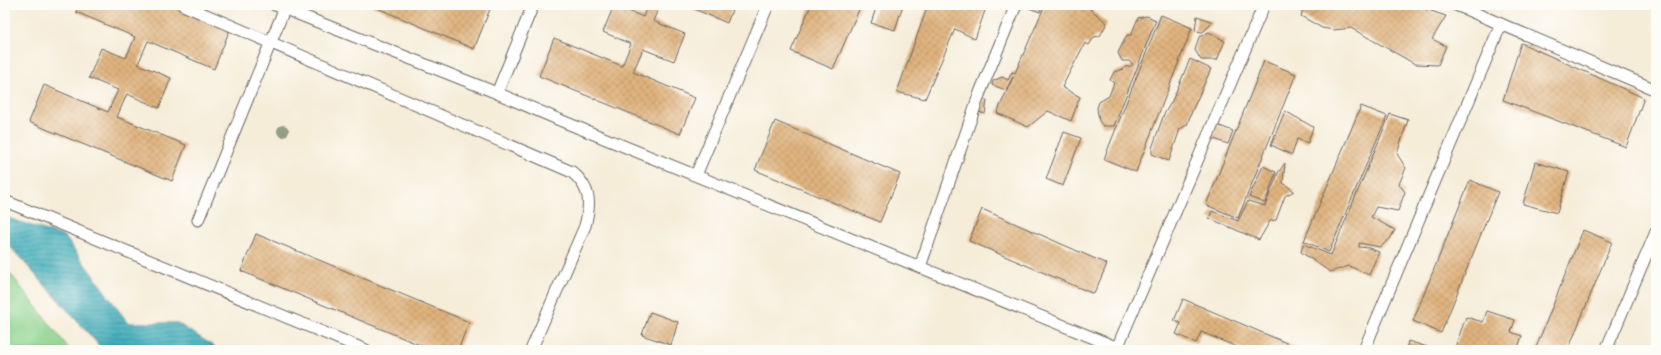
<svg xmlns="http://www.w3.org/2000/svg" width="1661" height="355" font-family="'IM FELL Double Pica',serif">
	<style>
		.grass { fill: #8bd18c; stroke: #547654 }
		.water { fill: url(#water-rules); stroke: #2c646b }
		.building { fill: url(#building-cross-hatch) }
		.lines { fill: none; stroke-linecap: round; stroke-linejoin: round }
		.service-casing { stroke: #68655e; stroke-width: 13 }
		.service { stroke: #fff; stroke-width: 11 }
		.tree { fill: #949d86 }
	</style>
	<defs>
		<pattern id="water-rules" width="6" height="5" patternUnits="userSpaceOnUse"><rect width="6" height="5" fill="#3dacba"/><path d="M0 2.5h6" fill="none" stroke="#328b96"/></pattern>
		<pattern id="building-cross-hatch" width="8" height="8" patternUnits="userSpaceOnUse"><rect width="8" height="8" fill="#e0b37e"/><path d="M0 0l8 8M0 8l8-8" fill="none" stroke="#c0996c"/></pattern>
	</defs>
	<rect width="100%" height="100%" fill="#fdfcf7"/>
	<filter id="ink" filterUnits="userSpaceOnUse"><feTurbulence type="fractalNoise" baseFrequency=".025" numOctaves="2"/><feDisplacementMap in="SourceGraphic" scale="8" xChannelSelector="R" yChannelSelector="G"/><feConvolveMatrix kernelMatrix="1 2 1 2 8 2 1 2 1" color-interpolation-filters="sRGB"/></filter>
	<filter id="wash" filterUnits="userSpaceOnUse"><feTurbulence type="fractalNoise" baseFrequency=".012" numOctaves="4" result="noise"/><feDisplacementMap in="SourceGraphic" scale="16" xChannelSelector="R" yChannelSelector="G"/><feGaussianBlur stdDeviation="0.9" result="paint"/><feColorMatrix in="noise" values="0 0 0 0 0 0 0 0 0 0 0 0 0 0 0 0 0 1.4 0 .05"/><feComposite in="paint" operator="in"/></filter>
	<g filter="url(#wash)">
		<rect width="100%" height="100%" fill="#f6edd9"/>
		<!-- grass -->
		<polygon class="grass" points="5,267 70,350 5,350"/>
		<!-- water -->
		<polygon class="water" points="5,217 65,237 128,323 177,323 220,350 101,350 98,344 5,241"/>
		<g id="blocks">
			<!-- building -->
			<g class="building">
				<polygon points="79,5 172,5 230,29 214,69 148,41 138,64 171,78 159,108 127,94 117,117 186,145 172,181 29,122 44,85 108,112 118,90 89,78 101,48 126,58 135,37 76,12"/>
				<polygon points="370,5 480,5 490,9 474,49"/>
				<polygon points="614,5 643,17 647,5 660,5 653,21 685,34 674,61 643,49 633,72 695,98 680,134 539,76 554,38 622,66 631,44 603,32"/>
				<polygon points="685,5 734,5 727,23"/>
				<polygon points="811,5 861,5 833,69 791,51"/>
				<polygon points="877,5 903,5 895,30 871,23"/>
				<polygon points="928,5 987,5 975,39 955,29 925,99 897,92"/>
				<polygon points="1021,5 1043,5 1040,12"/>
				<polygon points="1045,5 1092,5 1090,9 1107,23 1100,36 1094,37 1089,45 1085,43 1062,87 1080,97 1071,121 1048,111 1028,127 997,113 1013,77 1006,90 992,85 993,81 1002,77 1008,80 1012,72 1015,73"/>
				<polygon points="1304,5 1413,5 1446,16 1432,39 1446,46 1438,65 1415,64 1351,28 1334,30 1322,28 1301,16"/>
				<polygon points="1161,15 1192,28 1136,172 1104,159"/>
				<polygon points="1147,16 1156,20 1114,126 1103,126 1099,121 1097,108 1099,102 1109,96 1114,83 1110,80 1114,72 1124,69 1125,67 1131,66 1133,64 1129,61 1122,61 1118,53 1127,35 1131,35 1138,18"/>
				<polygon points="1197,16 1213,22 1203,32 1195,31"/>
				<polygon points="1209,32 1225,41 1217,60 1201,60 1195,50 1199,37"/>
				<polygon points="1521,43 1644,98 1626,147 1503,100"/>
				<polygon points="1190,59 1211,69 1192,111 1187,125 1180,129 1169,161 1152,154 1152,148 1164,114 1172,101"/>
				<polygon points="1264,61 1296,74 1238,218 1206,205"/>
				<polygon points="981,100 987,100 985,114 979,112"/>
				<polygon points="1361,106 1387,116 1329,252 1304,241"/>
				<polygon points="1285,111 1313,127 1308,143 1297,139 1292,155 1271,145"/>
				<polygon points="1390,114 1408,120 1397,154 1406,168 1399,184 1405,192 1398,211 1376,207 1371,217 1395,230 1390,239 1380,247 1359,243 1359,247 1369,248 1379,252 1369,275 1349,266 1330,272 1301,252 1303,244 1331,255"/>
				<polygon points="775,121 900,174 880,222 755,170"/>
				<polygon points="1217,125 1233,131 1228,144 1211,138"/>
				<polygon points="1064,132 1081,138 1063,186 1046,179"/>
				<polygon points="1535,162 1569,172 1557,213 1523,204"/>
				<polygon points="1285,163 1283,183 1294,191 1285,196 1276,220 1270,221 1259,240 1209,218 1212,211 1238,221 1248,201 1265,206 1278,173"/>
				<polygon points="1263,166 1276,172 1265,203 1249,197"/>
				<polygon points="1470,180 1498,192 1441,333 1413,321"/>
				<polygon points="982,209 1107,264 1094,294 969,241"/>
				<polygon points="1583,230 1612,242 1568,350 1535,350"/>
				<polygon points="256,234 469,322 458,350 432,350 241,271"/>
				<polygon points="1183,299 1303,350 1244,350 1201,332 1196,343 1176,334 1181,323 1174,321"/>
				<polygon points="1487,311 1515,320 1511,332 1522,336 1517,350 1454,350 1466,317 1483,322"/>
				<polygon points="650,312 678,322 671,345 642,335"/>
				<polygon points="1408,341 1437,350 1406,350"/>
			</g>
		</g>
	</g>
	<g filter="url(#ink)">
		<use href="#blocks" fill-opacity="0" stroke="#68655e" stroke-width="1"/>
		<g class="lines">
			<defs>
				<g id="service">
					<path d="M183 5 572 172C591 188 591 203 585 226L531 350"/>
					<polyline points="275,5 497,93 562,121 1123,350"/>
					<polyline points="1456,5 1656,90"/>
					<polyline points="497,93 533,5"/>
					<polyline points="696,175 768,5"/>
					<polyline points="5,201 366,350"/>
					<polyline points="198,220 286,5"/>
					<polyline points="920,267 979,95 1016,5"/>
					<polyline points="1117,348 1264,5"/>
					<polyline points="1364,350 1501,24"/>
					<polyline points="1606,350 1656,232"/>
				</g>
			</defs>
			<!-- service casing -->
			<use href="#service" class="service-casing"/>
			<!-- service -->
			<use href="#service" class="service"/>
		</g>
		<!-- trees -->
		<circle class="tree" cx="283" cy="131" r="6"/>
	</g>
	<!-- margin -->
	<rect width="1661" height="355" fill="none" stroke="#fdfcf7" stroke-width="20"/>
</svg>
